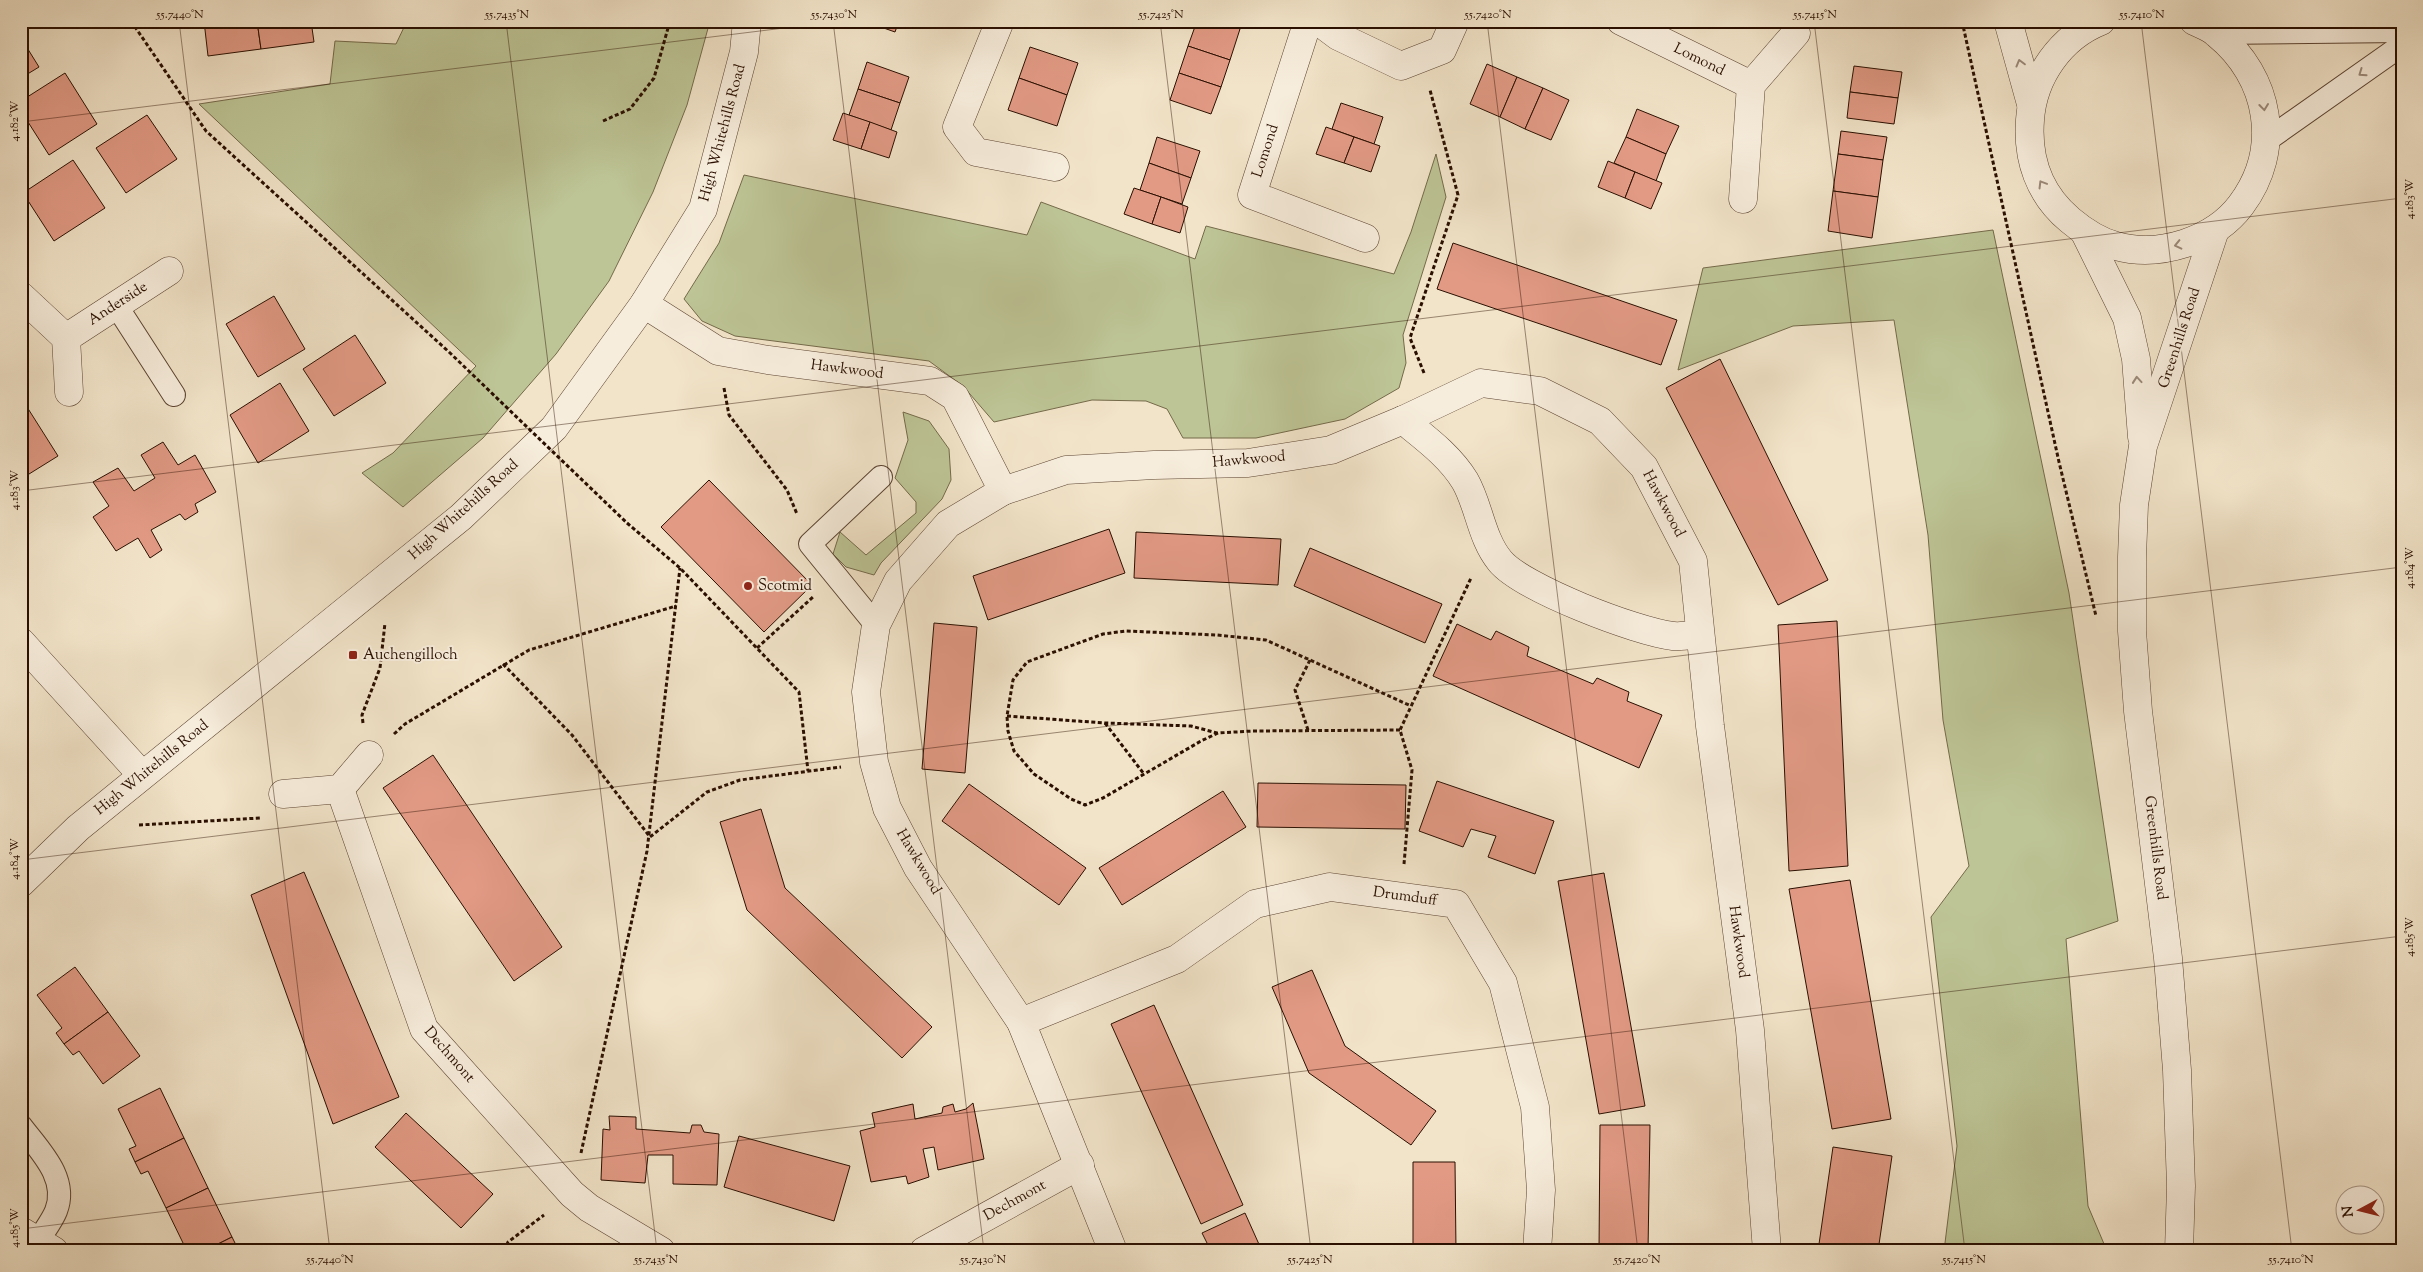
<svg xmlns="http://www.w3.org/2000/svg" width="2423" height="1272" font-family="'Sorts Mill Goudy',serif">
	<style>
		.green { fill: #bdc495; stroke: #746a4a }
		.building { fill: #e29a85; stroke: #2a0f00 }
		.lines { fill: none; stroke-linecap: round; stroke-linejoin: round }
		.service-casing { stroke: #5c4432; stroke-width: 24 }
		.minor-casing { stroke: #5c4432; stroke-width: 29 }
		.tertiary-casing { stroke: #5c4432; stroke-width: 29 }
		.path { stroke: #2a0f00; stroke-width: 3; stroke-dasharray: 4 2.5; stroke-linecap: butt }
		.service { stroke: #f7eddc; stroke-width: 22 }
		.minor { stroke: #f7eddc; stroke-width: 28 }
		.tertiary { stroke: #f7eddc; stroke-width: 28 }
		.path-bridge { stroke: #2a0f00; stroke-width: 3; stroke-dasharray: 4 2.5; stroke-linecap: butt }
		.oneway { stroke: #9b8979 }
		.ticks { fill: none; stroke: #2a0f00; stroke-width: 1; stroke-opacity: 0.45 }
		.poi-dot { fill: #8f2418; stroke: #f7eddc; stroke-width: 2 }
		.labels { text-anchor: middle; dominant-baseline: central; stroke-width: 4; stroke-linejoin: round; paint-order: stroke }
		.street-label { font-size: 15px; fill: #2a0f00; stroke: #f7eddc }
		.poi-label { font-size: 15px; fill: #2a0f00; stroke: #f7eddc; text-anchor: start }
		.neatline { fill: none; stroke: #2a0f00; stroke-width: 2 }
		.ticks-label { font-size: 12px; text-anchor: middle; fill: #2a0f00 }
	</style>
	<rect width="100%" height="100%" fill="#f2e4c9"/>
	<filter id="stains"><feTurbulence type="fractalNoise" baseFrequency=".004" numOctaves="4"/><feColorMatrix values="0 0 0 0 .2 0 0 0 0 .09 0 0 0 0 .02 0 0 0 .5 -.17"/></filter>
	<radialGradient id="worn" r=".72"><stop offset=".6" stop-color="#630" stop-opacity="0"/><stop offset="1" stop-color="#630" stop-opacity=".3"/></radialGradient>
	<!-- green -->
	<g class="green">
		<polygon points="407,21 710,21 687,105 653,192 609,281 556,354 483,438 403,507 362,473 393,453 476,366 199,104 330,84 335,41 396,44"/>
		<polygon points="1436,154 1446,197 1403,335 1406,363 1399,388 1345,419 1256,438 1183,438 1167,409 1146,401 1092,400 994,422 963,386 929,361 735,336 702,321 684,299 719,243 744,175 1027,235 1041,202 1195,259 1206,226 1394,274 1411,232"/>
		<polygon points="1993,230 2069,593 2118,921 2066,939 2088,1206 2107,1251 1944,1251 1957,1146 1931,917 1969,866 1943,720 1928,535 1894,320 1793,326 1678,370 1703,268"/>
		<polygon points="903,412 929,421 949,449 951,480 942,499 881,563 874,575 846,567 833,554 840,532 866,555 916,513 916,502 895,478 908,440"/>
	</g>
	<!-- building -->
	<g class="building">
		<polygon points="204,21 257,21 261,49 208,56"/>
		<polygon points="257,21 311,21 314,42 261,49"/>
		<polygon points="820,21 835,21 833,26"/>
		<polygon points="864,21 899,21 895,32"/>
		<polygon points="1197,21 1216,21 1240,29 1230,60 1188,46"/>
		<polygon points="21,38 39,67 21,78"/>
		<polygon points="1188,46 1230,60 1221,87 1179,73"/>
		<polygon points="1030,47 1078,63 1067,95 1019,78"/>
		<polygon points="867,62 909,77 900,103 858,89"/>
		<polygon points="1487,64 1517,77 1500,117 1470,104"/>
		<polygon points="1854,66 1902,72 1898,98 1850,92"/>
		<polygon points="65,73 97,124 49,155 21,111 21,101"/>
		<polygon points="1179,73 1221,87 1211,114 1170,100"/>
		<polygon points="1517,77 1543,88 1525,129 1500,117"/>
		<polygon points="1019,78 1067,95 1057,126 1008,110"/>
		<polygon points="1543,88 1569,100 1551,140 1525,129"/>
		<polygon points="858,89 900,103 891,130 849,115"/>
		<polygon points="1850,92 1898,98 1894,124 1847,118"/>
		<polygon points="1341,103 1383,117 1374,144 1332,129"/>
		<polygon points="1637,109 1679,126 1666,154 1626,137"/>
		<polygon points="843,113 870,122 861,149 833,140"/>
		<polygon points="147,115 177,159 126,193 96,148"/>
		<polygon points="870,122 897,132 889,158 861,149"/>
		<polygon points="1326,127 1354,137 1344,163 1316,154"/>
		<polygon points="1841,131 1887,137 1883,160 1838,154"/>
		<polygon points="1157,137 1200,151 1191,178 1149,163"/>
		<polygon points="1354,137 1380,146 1371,172 1344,163"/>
		<polygon points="1626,137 1666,154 1656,181 1614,163"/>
		<polygon points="1838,154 1883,160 1878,197 1833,191"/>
		<polygon points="73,160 105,208 54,241 23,193"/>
		<polygon points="1608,161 1635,172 1625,198 1598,187"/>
		<polygon points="1149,163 1191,178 1182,204 1140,190"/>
		<polygon points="1635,172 1662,183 1651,209 1625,198"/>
		<polygon points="1134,188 1161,197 1152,224 1124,214"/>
		<polygon points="1833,191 1878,197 1872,238 1828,231"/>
		<polygon points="1161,197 1188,207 1180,233 1152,224"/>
		<polygon points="1453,243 1677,320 1661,365 1437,289"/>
		<polygon points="274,296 305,349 258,377 226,324"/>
		<polygon points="355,335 386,383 334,416 303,369"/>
		<polygon points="1720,359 1828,580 1778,605 1666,388"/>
		<polygon points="280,383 309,431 258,463 230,415"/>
		<polygon points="21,397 27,407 21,410"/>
		<polygon points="27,407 58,456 21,479 21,410"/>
		<polygon points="163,442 178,465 195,455 216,492 195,504 198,512 185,520 180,514 151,530 162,550 150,558 138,538 116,551 93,517 109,506 93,482 118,468 134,491 155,478 141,455"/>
		<polygon points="709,480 812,585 764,632 661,527"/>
		<polygon points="1109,529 1125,573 988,620 973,576"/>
		<polygon points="1136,532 1281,539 1278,585 1134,578"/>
		<polygon points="1310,548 1442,604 1425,643 1294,586"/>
		<polygon points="1837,621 1848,866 1789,871 1778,625"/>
		<polygon points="934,623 977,627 965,773 922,769"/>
		<polygon points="1457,624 1491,640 1496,631 1529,647 1527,656 1593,684 1597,678 1629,692 1627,701 1662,715 1639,768 1433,676"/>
		<polygon points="433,755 562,947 514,981 383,788"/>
		<polygon points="1437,781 1554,821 1535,874 1488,857 1496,836 1471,829 1463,847 1419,831"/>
		<polygon points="1258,783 1406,785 1405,829 1257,827"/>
		<polygon points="969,784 1086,868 1059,905 942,821"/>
		<polygon points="1223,791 1246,827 1122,905 1099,868"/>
		<polygon points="761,809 785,888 932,1027 902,1058 747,910 720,822"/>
		<polygon points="304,872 399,1097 333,1124 251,895"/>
		<polygon points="1604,873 1645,1106 1599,1114 1558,881"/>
		<polygon points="1850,880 1891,1119 1832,1129 1789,889"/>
		<polygon points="75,967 108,1012 64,1044 56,1033 62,1028 37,995"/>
		<polygon points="1312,970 1345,1046 1436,1111 1411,1145 1309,1073 1272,987"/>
		<polygon points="1154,1005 1243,1205 1201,1224 1111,1024"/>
		<polygon points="108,1012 140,1056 103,1084 79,1051 73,1055 64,1044"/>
		<polygon points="160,1088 184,1138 135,1162 129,1149 136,1146 118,1109"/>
		<polygon points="973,1103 984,1159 938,1170 934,1147 923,1149 929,1177 908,1184 906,1176 871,1182 860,1131 875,1127 872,1113 913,1104 915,1119 942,1113 943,1107 953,1104 955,1112 966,1109"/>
		<polygon points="406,1113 493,1194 461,1228 375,1147"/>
		<polygon points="609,1116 636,1117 636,1129 690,1133 692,1125 701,1125 704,1132 719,1134 717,1185 673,1184 673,1155 648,1155 645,1183 601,1180 603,1129 610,1130"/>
		<polygon points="1600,1125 1650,1125 1648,1251 1599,1251"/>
		<polygon points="739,1136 850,1166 834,1221 724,1187"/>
		<polygon points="184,1138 208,1188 166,1208 148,1171 141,1174 135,1162"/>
		<polygon points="1833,1147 1892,1156 1878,1251 1818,1251"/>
		<polygon points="1413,1162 1455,1162 1456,1251 1413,1251"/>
		<polygon points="208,1188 232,1237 204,1251 178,1251 177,1248 184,1245 166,1208"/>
		<polygon points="1245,1213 1262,1251 1211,1251 1202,1233"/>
		<polygon points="232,1237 239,1251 204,1251"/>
	</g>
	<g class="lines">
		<defs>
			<g id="service">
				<polyline points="2216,33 2402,31"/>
				<polyline points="2267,140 2402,45"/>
				<polyline points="116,305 174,395"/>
				<polyline points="876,625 810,544 881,477"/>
				<path d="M21 1126C39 1150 69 1178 56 1211 52 1221 44 1231 38 1241"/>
			</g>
			<g id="minor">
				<polyline points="1000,21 957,127 976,152 1055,167"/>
				<polyline points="1308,21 1252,195 1365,238"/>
				<polyline points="1318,21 1338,36 1401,66 1442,50 1455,21"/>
				<polyline points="1621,21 1751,85"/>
				<polyline points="1743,199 1751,85 1796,33"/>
				<polyline points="21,296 66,338 69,392"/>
				<polyline points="644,304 718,351 768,360 930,381 955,397 1003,491"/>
				<polyline points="66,338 169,271"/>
				<path d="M1403 420C1425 438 1450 456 1465 481 1479 505 1481 538 1500 561 1522 588 1637 632 1673 636 1681 637 1691 635 1699 634"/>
				<polyline points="21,642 142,775"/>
				<polyline points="340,789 424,1029 572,1194 589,1208 661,1251"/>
				<polyline points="283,794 340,789 369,755"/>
				<polyline points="1021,1022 1177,959 1255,904 1330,887 1456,904 1503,983 1535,1107 1541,1190 1537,1251"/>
				<polyline points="21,1231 54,1251"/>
				<polyline points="924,1251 1080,1165"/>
				<polyline points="1113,1251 1021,1022 918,868 887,808 874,762 866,692 876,625 898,581 948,524 1003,491 1066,470 1154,465 1248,463 1331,450 1403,420 1481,383 1540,391 1600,421 1644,467 1693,561 1710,726 1750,1030 1767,1251"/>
			</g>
			<g id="tertiary">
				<polyline points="2008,21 2031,104"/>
				<path d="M2101 21C2061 37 2033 76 2030 120 2027 159 2039 194 2070 220 2083 231 2098 241 2116 246 2159 258 2214 241 2241 205 2283 149 2270 77 2217 34 2211 28 2202 25 2194 21"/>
				<polyline points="2085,233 2127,318 2136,359 2142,437"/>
				<polyline points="21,883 78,828 461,517 554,428 644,304 703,209 744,52 747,21"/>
				<polyline points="2179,1251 2181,1186 2177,1070 2168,958 2138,711 2132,631 2132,557 2134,505 2143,446 2215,230"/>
			</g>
		</defs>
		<!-- service casing -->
		<use href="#service" class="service-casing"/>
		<!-- minor casing -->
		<use href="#minor" class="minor-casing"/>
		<!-- tertiary casing -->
		<use href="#tertiary" class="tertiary-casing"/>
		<!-- path -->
		<g class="path">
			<polyline points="131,21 206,131 449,352"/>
			<polyline points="1962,21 2059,462 2096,616"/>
			<polyline points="603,121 630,109 654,78 670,21"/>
			<polyline points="1424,373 1410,338 1458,195 1430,90"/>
			<polyline points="724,388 729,415 787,490 797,514"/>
			<polyline points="627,523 680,568 799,692 808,771"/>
			<polyline points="757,648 813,597"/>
			<polyline points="503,664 572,735 650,837 707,792 740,780 841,767"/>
			<polyline points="1007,716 1105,723 1191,726 1217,733"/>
			<polyline points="363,723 362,715 380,668 385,623"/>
			<polyline points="1105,723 1144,774"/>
			<polyline points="1308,730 1295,690 1310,660"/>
			<polyline points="1400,730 1253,731 1218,733 1201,741 1103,798 1085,805 1071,799 1034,774 1014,751 1008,731 1007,716 1013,680 1027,662 1103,634 1126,631 1217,635 1266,640 1411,706"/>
			<polyline points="394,734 405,724 529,650 676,606"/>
			<polyline points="139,825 260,818"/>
			<polyline points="1404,864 1412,770 1400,730 1471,578"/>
			<polyline points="581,1153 647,851 680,568"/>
			<polyline points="504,1251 508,1242 544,1215"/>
		</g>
		<!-- service -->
		<use href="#service" class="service"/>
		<!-- minor -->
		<use href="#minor" class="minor"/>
		<!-- tertiary -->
		<use href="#tertiary" class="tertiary"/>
		<!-- path-bridge -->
		<polyline class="path-bridge" points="449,352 627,523"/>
	</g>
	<!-- one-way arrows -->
	<defs><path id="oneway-chevron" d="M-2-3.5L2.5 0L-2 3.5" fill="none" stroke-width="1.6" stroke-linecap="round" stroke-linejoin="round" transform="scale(1.25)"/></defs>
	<g class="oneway">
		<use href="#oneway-chevron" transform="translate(2020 63) rotate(-105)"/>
		<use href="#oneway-chevron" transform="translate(2362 73) rotate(145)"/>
		<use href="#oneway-chevron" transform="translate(2264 107) rotate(83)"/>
		<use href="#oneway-chevron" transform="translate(2042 184) rotate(-121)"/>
		<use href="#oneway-chevron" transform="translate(2178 245) rotate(167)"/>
		<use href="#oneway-chevron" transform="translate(2137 380) rotate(-95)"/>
	</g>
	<!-- ticks -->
	<path class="ticks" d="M179 21 330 1251M506 21 657 1251M833 21 984 1251M1160 21 1311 1251M1487 21 1638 1251M1814 21 1965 1251M2141 21 2292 1251M21 122 841 21M21 491 2402 198M21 860 2402 567M21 1229 2402 936"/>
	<!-- markers -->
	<g class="poi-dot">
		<circle cx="748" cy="586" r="5"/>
		<rect x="348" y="650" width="10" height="10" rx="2.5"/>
	</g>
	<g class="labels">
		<!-- street labels -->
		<g class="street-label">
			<text transform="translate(1699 60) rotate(26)">Lomond</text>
			<text transform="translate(723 133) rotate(-75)">High Whitehills Road</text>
			<text transform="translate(1266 151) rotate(-72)">Lomond</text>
			<text transform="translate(118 304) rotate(-33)">Anderside</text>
			<text transform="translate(2180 338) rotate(-72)">Greenhills Road</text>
			<text transform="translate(847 370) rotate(7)">Hawkwood</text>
			<text transform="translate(1249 460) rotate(-5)">Hawkwood</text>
			<text transform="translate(1663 504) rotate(62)">Hawkwood</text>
			<text transform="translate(464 510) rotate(-42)">High Whitehills Road</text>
			<text transform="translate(152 768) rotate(-39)">High Whitehills Road</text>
			<text transform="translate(2155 848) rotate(83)">Greenhills Road</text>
			<text transform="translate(918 862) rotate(59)">Hawkwood</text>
			<text transform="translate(1405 897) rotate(8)">Drumduff</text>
			<text transform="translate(1738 942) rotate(82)">Hawkwood</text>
			<text transform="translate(449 1055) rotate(49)">Dechmont</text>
			<text transform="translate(1015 1201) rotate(-29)">Dechmont</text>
		</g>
		<!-- poi labels -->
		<g class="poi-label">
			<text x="758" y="586">Scotmid</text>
			<text x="363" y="655">Auchengilloch</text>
		</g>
	</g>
	<!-- margin -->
	<rect width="2423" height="1272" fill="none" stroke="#f2e4c9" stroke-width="55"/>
	<!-- north arrow -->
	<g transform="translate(2360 1210) rotate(263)"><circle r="24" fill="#f7eddc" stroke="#a59484"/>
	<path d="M0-4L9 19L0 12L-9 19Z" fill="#8f2418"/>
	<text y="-8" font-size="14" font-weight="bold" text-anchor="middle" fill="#2a0f00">N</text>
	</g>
	<rect x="28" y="28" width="2368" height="1216" class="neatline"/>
	<g class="ticks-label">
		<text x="180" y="18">55.7440°N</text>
		<text x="507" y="18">55.7435°N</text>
		<text x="834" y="18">55.7430°N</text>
		<text x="1161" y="18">55.7425°N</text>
		<text x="1488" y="18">55.7420°N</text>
		<text x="1815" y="18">55.7415°N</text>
		<text x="2142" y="18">55.7410°N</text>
		<text transform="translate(14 121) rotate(-90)" y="4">4.182°W</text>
		<text transform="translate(2409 199) rotate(-90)" y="4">4.183°W</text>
		<text transform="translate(14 490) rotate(-90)" y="4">4.183°W</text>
		<text transform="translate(2409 568) rotate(-90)" y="4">4.184°W</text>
		<text transform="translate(14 859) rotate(-90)" y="4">4.184°W</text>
		<text transform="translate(2409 937) rotate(-90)" y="4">4.185°W</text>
		<text transform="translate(14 1228) rotate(-90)" y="4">4.185°W</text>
		<text x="330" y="1263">55.7440°N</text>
		<text x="656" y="1263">55.7435°N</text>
		<text x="983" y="1263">55.7430°N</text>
		<text x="1310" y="1263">55.7425°N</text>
		<text x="1637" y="1263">55.7420°N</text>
		<text x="1964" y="1263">55.7415°N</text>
		<text x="2291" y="1263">55.7410°N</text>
	</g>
	<rect width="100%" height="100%" filter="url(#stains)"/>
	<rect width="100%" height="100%" fill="url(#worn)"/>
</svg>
